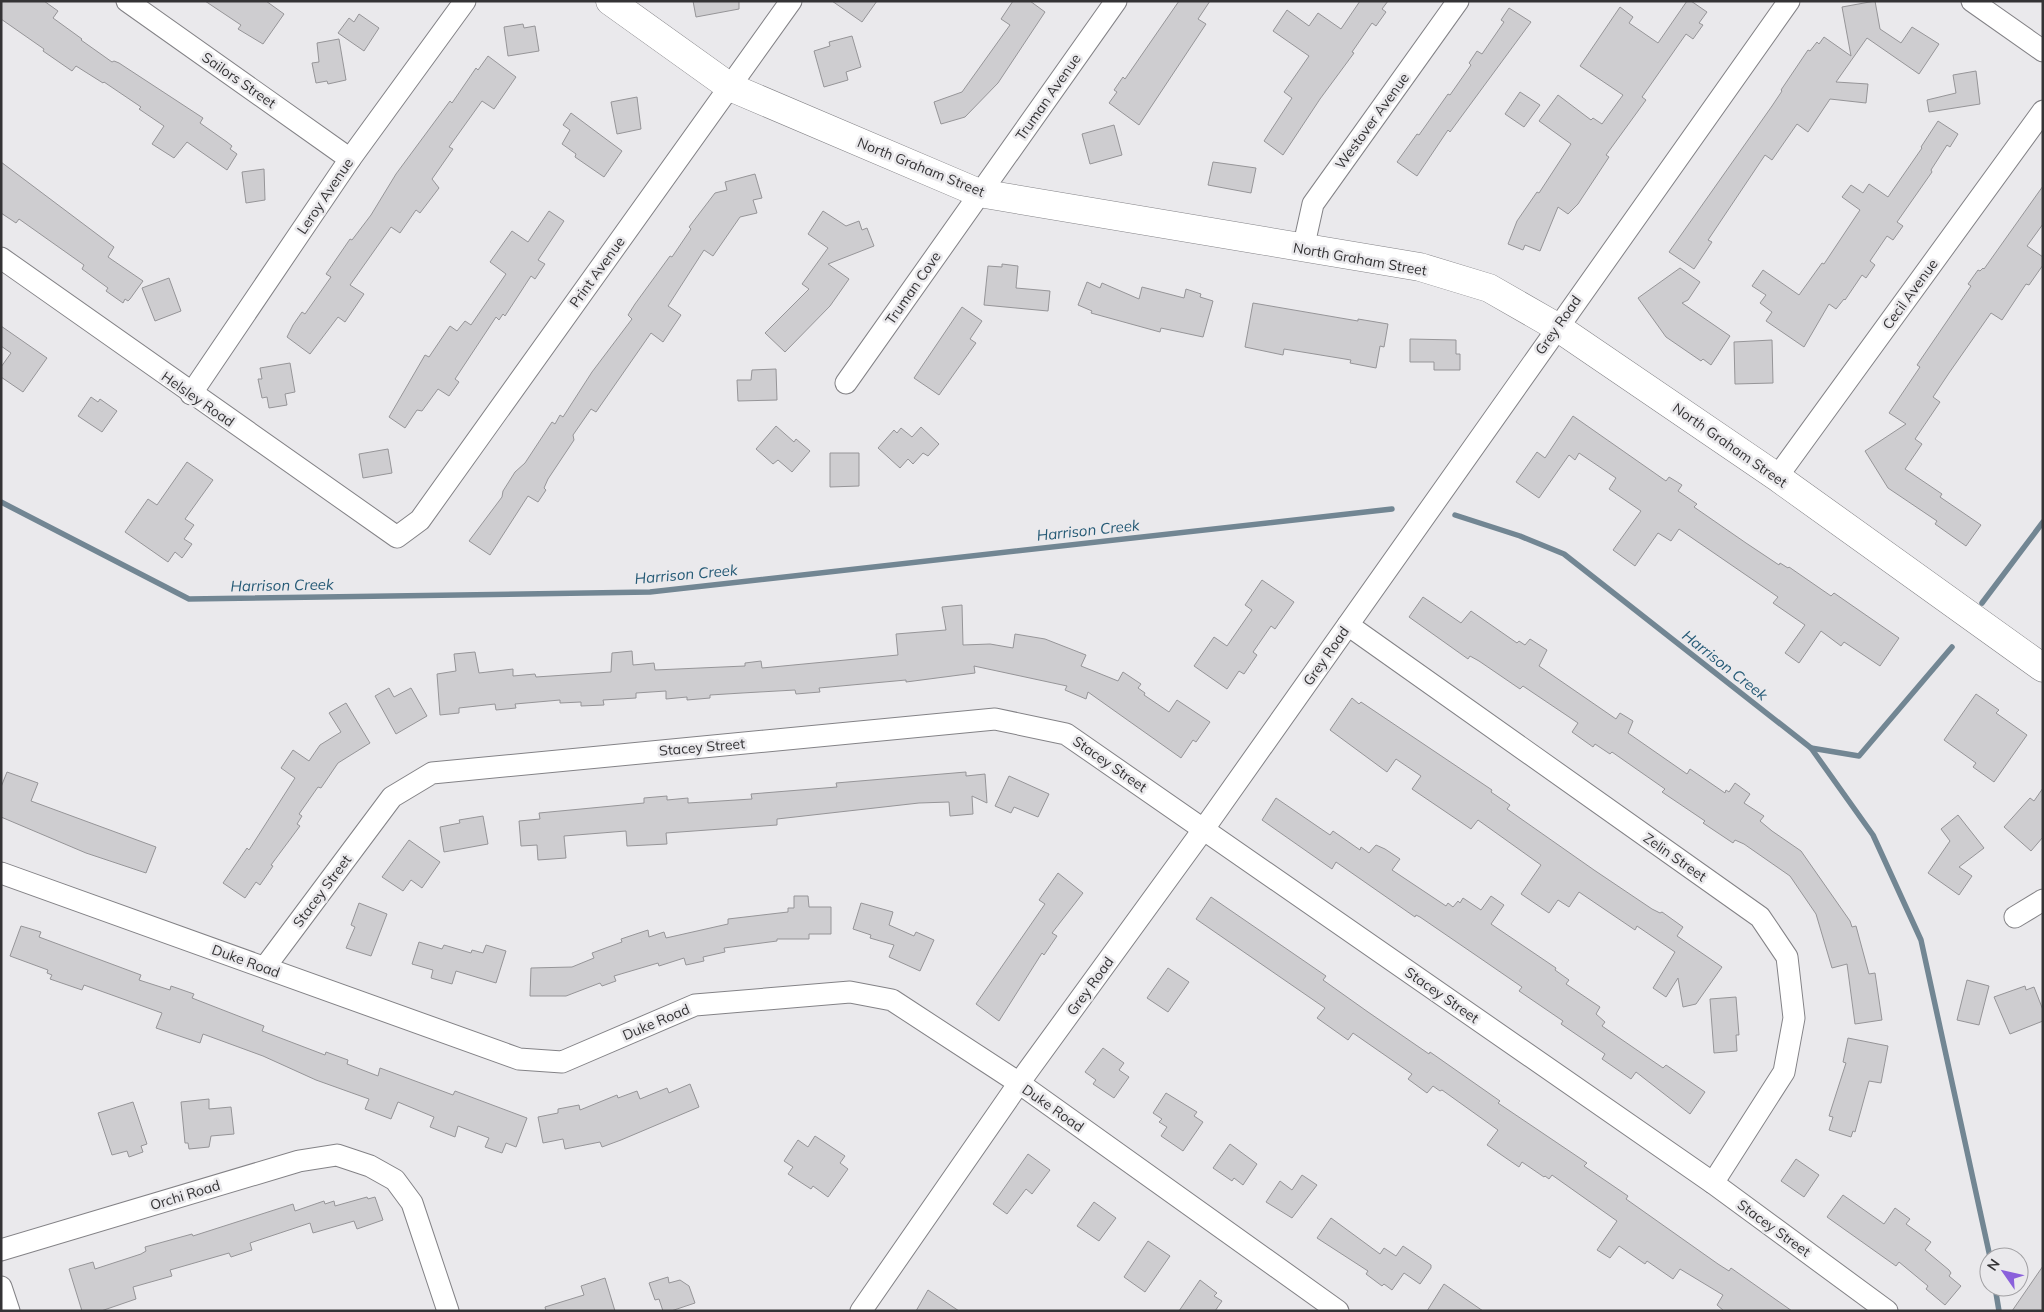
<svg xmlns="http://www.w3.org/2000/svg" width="2044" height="1312" font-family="Mulish,sans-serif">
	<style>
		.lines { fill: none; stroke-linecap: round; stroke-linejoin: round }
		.stream { stroke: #728693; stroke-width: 5.5 }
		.building { fill: #cecdd0; stroke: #969598 }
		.minor-casing { stroke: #838286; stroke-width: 23 }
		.major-casing { stroke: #838286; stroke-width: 29 }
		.minor { stroke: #fff; stroke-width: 21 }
		.major { stroke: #fff; stroke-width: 28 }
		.labels { text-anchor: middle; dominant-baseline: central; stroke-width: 5; stroke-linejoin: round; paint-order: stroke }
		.street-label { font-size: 14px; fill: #343335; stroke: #eae9ec }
		.water-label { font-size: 15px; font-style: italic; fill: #255a76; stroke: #eae9ec }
	</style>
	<rect width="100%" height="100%" fill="#eae9ec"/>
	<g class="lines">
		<!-- stream -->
		<g class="stream">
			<polyline points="1,502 189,599 650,592 1392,509"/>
			<polyline points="1455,515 1520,536 1564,554 1811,748 1859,756 1952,647"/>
			<polyline points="1982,603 2043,522"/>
			<polyline points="1811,748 1873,835 1921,940 1990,1257"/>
			<polyline points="1995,1287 1999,1311"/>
		</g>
	</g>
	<!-- building -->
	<g class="building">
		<polygon points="1,1 44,1 58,11 53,18 82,39 81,40 112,62 114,61 119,63 203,118 200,123 227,142 232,146 230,149 237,154 227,170 187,142 174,158 152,144 164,126 139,109 141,107 104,82 103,83 76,66 72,71 43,51 44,49 1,19"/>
		<polygon points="205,1 266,1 284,14 263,44 238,29 241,25"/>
		<polygon points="693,1 739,1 739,9 696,17"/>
		<polygon points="832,1 877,1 862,22"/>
		<polygon points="1013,1 1030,1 1045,12 998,83 965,117 941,124 934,102 962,92 1010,25 1001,19"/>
		<polygon points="1179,1 1210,1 1198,19 1206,24 1139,125 1109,103 1117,92 1114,90 1123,77 1125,79"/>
		<polygon points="1360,1 1388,1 1382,9 1386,12 1376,26 1372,23 1352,52 1354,53 1320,99 1283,155 1264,141 1292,98 1284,92 1309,56 1273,31 1287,10 1309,26 1318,13 1341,29"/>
		<polygon points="1687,1 1691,1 1707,12 1699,23 1703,25 1693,39 1686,34 1642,97 1646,100 1606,155 1609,157 1578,204 1568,214 1558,207 1540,251 1525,245 1523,250 1508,244 1517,221 1537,192 1539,193 1571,144 1539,121 1558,95 1591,120 1593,118 1602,124 1623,95 1580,66 1620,7 1633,17 1629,23 1658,43"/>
		<polygon points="1875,1 1880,29 1901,43 1912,27 1939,44 1919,74 1867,38 1836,82 1868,84 1866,103 1830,99 1808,132 1797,124 1772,160 1765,155 1708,240 1712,242 1694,269 1669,252 1772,106 1782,91 1781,90 1808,50 1810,51 1817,42 1819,44 1824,37 1851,56 1842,7"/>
		<polygon points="1509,8 1531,22 1450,132 1448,130 1417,176 1397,162 1417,134 1419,135 1448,94 1450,95 1471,65 1469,63 1477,51 1482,54 1504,22 1501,20"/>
		<polygon points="359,14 379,28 364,51 338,33 349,18 354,22"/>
		<polygon points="523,24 524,28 535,26 539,51 508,56 504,27"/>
		<polygon points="852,36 861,67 846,72 848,80 824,87 814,51 830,46 829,42"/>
		<polygon points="339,39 346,80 328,84 327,81 316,83 312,63 319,62 317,43"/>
		<polygon points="488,56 516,77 494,109 482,101 449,147 453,149 432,179 439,188 420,213 416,210 400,233 391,227 350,285 364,294 345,322 338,317 310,354 287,337 293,325 302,312 305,314 331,277 326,274 350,239 352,240 371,215 396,174 450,101 452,103 476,68 478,70"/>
		<polygon points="1976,71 1980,104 1929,112 1927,100 1956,93 1953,75"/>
		<polygon points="1520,92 1540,105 1524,127 1505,114"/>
		<polygon points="637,97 641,129 617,134 611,102"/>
		<polygon points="571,113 622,151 604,177 575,157 576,154 562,144 570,130 563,125"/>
		<polygon points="1938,121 1958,134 1950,147 1947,145 1931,170 1932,172 1897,222 1903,226 1893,240 1887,236 1870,261 1875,265 1866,278 1862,275 1845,300 1844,299 1836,309 1829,304 1804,347 1766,321 1772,312 1760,303 1766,295 1752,286 1763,270 1799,295 1822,263 1824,264 1860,210 1842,197 1851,185 1863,193 1869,184 1888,197 1922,148 1921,147"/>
		<polygon points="1114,125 1122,155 1090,164 1082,134"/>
		<polygon points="1,162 114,247 108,257 143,281 130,299 128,301 125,299 123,303 106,291 108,288 82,269 84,265 19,219 16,223 1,213"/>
		<polygon points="1213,162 1256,168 1251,193 1208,185"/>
		<polygon points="264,169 265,200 246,203 242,172"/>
		<polygon points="755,174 762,198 753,200 757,213 740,217 713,256 704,250 668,306 681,315 663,342 651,333 596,412 591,409 573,435 574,440 548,479 544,488 546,490 538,502 528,496 490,555 469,541 502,497 503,491 515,472 525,463 552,422 555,424 560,415 563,417 592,372 632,319 628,315 635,304 670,256 672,257 691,229 689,227 715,193 727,190 725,182"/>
		<polygon points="2043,186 2043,224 2027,246 2043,257 2043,265 2029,285 2026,284 2002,320 1991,313 1949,373 1933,397 1940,402 1915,439 1922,444 1905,469 1942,494 1940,497 1981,525 1966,546 1935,524 1937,521 1888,488 1865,451 1906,424 1889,413 1920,367 1917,365 1971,286 1968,284 1978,270 1980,271 1983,268 1984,269"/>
		<polygon points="549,211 564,221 538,260 545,264 535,279 531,276 505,316 503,314 499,320 496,317 455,379 459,382 449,396 438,389 422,411 417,410 405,428 389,417 425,355 429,357 450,326 457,331 465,321 471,325 506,274 490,262 512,231 528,242"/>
		<polygon points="823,211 846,226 859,221 862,230 867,228 874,246 828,264 849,279 830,306 785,352 765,333 809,289 802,284 828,248 808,234"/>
		<polygon points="1002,264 1018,266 1016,288 1050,291 1048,311 984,305 988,266 1002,267"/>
		<polygon points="1680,268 1700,282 1688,300 1682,303 1730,336 1711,365 1703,359 1701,361 1666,337 1638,298"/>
		<polygon points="169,278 181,311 155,321 142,288"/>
		<polygon points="1087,282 1100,288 1102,283 1139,299 1142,287 1184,298 1186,289 1201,294 1200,297 1213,301 1203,337 1161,328 1160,332 1091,313 1092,311 1078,305"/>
		<polygon points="1253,303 1358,321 1358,319 1388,324 1384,347 1380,346 1376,368 1350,363 1351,360 1284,349 1283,355 1245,347"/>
		<polygon points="962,307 982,321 970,339 976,343 939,395 914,378"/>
		<polygon points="1,326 47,358 23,392 1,377 1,367 11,353 1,346"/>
		<polygon points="1410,339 1456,340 1456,354 1460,354 1460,370 1434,370 1434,362 1410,362"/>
		<polygon points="1772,340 1773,383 1735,384 1734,342"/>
		<polygon points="290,363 295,392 285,394 287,405 269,408 267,397 262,398 258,379 262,379 260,368"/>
		<polygon points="776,369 777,400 738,401 737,380 751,380 752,370"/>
		<polygon points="91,397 98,402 100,399 117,411 102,432 78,416"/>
		<polygon points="1573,416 1666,481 1669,477 1682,485 1678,491 1697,504 1694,507 1746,543 1779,565 1780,563 1788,568 1789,567 1831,596 1834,593 1899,638 1880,666 1844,642 1841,646 1821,631 1799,663 1785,653 1805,625 1773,603 1778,597 1679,529 1671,541 1658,533 1635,566 1613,550 1641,511 1609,489 1616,478 1579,453 1575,460 1569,455 1539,498 1516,482 1537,452 1545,458"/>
		<polygon points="776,426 794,442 796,439 810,451 792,472 778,460 773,464 756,449"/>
		<polygon points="921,427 939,444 928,456 923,453 913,464 908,459 900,468 878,448 894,430 897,433 901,428 912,437"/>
		<polygon points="388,449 392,473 363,478 359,454"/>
		<polygon points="830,453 859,453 859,486 830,487"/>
		<polygon points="187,462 213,480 185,519 194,525 184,539 192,544 182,558 175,552 168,562 125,532 148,499 157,505"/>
		<polygon points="1262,580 1294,602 1275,629 1271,626 1253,652 1257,655 1244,674 1239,671 1227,689 1194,666 1214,637 1227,646 1252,610 1245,605"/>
		<polygon points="1423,597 1461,623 1471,611 1517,643 1519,641 1525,645 1530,639 1547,650 1539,666 1616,719 1620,713 1633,721 1628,733 1687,774 1690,769 1725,793 1726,790 1729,792 1735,783 1750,794 1744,803 1764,816 1760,821 1772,831 1801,851 1850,921 1852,927 1856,926 1869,974 1875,973 1882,1020 1855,1024 1847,964 1832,968 1816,914 1790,876 1744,844 1735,840 1733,843 1703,823 1705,821 1662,792 1665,789 1612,752 1610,754 1595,744 1593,747 1572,732 1578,723 1523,686 1520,689 1479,661 1470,656 1468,659 1409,617"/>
		<polygon points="962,605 963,645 990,644 1013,648 1015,634 1045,639 1086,655 1081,666 1118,681 1123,672 1141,684 1138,688 1145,693 1144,695 1169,712 1177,700 1210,722 1196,742 1193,740 1181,758 1088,692 1086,699 1065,690 1067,686 974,666 975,673 906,682 906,680 819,688 820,692 796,694 795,690 742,693 710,695 710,698 687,700 687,697 666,699 666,691 636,693 636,698 603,700 604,705 581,706 581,702 560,703 560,700 515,704 516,708 496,710 495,704 459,708 459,713 440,715 437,674 456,671 454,654 475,652 479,673 513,669 513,676 535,674 536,677 611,672 612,653 632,651 633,665 654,663 655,670 745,666 745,663 761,661 762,668 898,655 896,634 946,630 942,607"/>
		<polygon points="389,688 394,697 411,688 427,716 396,734 375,696"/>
		<polygon points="1976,694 1999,710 1996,713 2027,735 1994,782 1973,767 1976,763 1944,740"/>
		<polygon points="1352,698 1359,704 1361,702 1492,790 1491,792 1510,805 1507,809 1594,870 1652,909 1660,913 1662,912 1683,927 1677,936 1722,967 1696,1004 1683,1007 1678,978 1666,997 1653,988 1675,952 1637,926 1635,930 1579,892 1569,907 1558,900 1549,913 1521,894 1541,865 1478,820 1471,829 1412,789 1421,776 1396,759 1387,772 1330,730"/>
		<polygon points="346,703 370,743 338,763 321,788 318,787 299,814 302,816 297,824 300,826 271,865 273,866 260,885 256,882 245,898 223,883 247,848 249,850 295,778 281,768 293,750 309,761 320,745 341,732 329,713"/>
		<polygon points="7,772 38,783 31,801 156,847 146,873 86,853 1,817 1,787"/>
		<polygon points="966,772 966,776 985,774 987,803 972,796 973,814 950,816 949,802 919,803 777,819 777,825 666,833 667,844 627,846 626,831 564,836 566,858 538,860 537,845 521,846 519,821 540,819 539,813 644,803 644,798 667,796 667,800 688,798 688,803 752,799 751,794 837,787 836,783"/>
		<polygon points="1009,776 1049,794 1038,817 1014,807 1011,813 995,806"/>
		<polygon points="2043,788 2043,837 2031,851 2004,827 2030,798 2034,801"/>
		<polygon points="1276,798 1330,835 1333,831 1360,850 1361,847 1369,853 1376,845 1385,849 1400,859 1392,870 1446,906 1448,903 1453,907 1458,901 1460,903 1463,898 1481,910 1491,896 1504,905 1491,924 1556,968 1555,970 1569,980 1566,984 1600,1007 1596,1014 1605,1022 1602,1026 1663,1068 1666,1065 1705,1092 1690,1114 1636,1072 1631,1079 1602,1059 1605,1054 1561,1024 1563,1021 1519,991 1522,987 1477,956 1420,917 1416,915 1415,917 1336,862 1332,869 1262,820"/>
		<polygon points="1958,815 1984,848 1959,867 1972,876 1959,895 1928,873 1950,841 1941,829"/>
		<polygon points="483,816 488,844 444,852 440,827 460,823 459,820"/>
		<polygon points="409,840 440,862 422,888 411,880 403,891 382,877"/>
		<polygon points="1058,873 1083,893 1052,933 1057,936 1044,955 1042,953 999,1021 976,1004 1045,904 1039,900"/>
		<polygon points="794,896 808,896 809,907 831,907 831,934 809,934 809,939 777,939 777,941 724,948 725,952 703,957 704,961 686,965 684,958 659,966 658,963 614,976 616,981 602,986 600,983 566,996 530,996 531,968 572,967 594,958 592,953 622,942 621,939 648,930 649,937 664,932 666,938 728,924 728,919 788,912 788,908 794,908"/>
		<polygon points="1211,897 1326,976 1323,980 1368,1012 1429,1054 1430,1052 1500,1101 1498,1103 1587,1163 1584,1166 1628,1196 1626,1199 1718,1264 1729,1271 1731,1268 1792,1311 1724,1311 1717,1305 1723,1295 1680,1269 1673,1279 1647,1261 1645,1264 1619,1246 1610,1258 1597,1250 1617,1221 1552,1175 1549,1179 1545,1176 1544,1177 1522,1162 1519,1167 1487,1145 1498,1130 1442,1090 1440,1091 1433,1086 1427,1093 1408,1079 1412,1074 1353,1033 1348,1040 1317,1018 1325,1008 1196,919"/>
		<polygon points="359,903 387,914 371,956 346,948 355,927 351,925"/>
		<polygon points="861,903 893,912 889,925 914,936 916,932 934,940 920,971 889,957 894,945 870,938 871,935 853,929"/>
		<polygon points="21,926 41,932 39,937 141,975 139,980 170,990 171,986 194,994 192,998 264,1026 262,1031 325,1055 326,1052 348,1060 347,1064 378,1076 380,1068 453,1095 455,1091 527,1118 516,1147 506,1143 502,1153 485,1147 489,1138 458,1126 455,1137 430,1127 434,1117 398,1102 391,1119 365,1109 369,1099 316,1080 263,1056 203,1034 200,1043 156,1028 162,1013 84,985 82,990 50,979 52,975 47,973 48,970 10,956"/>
		<polygon points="419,942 442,949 444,945 471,953 472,950 483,953 486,945 506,951 496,983 456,971 452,984 431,978 433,970 412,964"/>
		<polygon points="1168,968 1189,982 1168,1012 1147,998"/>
		<polygon points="1967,980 1989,986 1979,1025 1957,1020"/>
		<polygon points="2025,986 2026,990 2034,987 2043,1010 2043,1021 2010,1034 1994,997"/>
		<polygon points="1736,997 1739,1035 1736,1035 1737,1051 1714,1053 1710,999"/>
		<polygon points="1848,1038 1888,1046 1881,1083 1869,1081 1855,1132 1853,1131 1851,1137 1829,1130 1833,1117 1829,1116 1846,1063 1843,1062"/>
		<polygon points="1103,1048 1124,1063 1119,1070 1129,1077 1114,1098 1093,1084 1096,1080 1085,1072"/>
		<polygon points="690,1084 699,1107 621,1140 602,1147 600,1142 565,1149 563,1139 543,1143 538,1117 558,1113 558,1109 579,1105 580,1110 617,1095 618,1098 637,1091 640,1099 667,1088 669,1093"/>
		<polygon points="1166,1093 1197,1112 1194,1116 1203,1122 1183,1151 1161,1136 1167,1127 1159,1122 1162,1119 1153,1113"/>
		<polygon points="209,1099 209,1109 231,1107 234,1134 211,1136 209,1147 189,1149 188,1143 185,1143 181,1102"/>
		<polygon points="133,1102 147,1144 141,1146 143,1152 129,1157 127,1151 112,1155 98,1113"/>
		<polygon points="815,1136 845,1156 840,1163 848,1169 828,1197 813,1186 811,1189 788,1174 793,1167 784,1161 798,1140 808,1147"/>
		<polygon points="1230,1144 1257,1164 1243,1185 1234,1178 1232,1181 1213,1168"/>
		<polygon points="1028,1154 1050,1170 1032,1194 1026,1189 1007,1214 993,1204"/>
		<polygon points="1796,1159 1819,1175 1804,1197 1781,1181"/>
		<polygon points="1302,1175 1317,1185 1292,1218 1266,1202 1280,1181 1292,1190"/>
		<polygon points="1843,1195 1884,1224 1895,1208 1910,1219 1906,1224 1931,1242 1925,1250 1949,1270 1951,1273 1949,1276 1961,1286 1945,1305 1926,1289 1928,1286 1899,1262 1896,1266 1827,1217"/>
		<polygon points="367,1197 368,1199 375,1197 383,1220 357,1229 354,1221 313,1233 310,1223 250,1243 252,1250 231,1257 229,1253 170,1270 172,1276 133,1287 136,1299 101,1311 82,1311 69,1269 93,1262 95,1269 141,1254 146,1251 145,1247 192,1234 193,1236 293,1204 295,1211 324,1201 325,1204 334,1201 335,1206"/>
		<polygon points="1094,1202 1116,1218 1099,1241 1077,1226"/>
		<polygon points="1331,1218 1380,1254 1384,1248 1396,1256 1403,1246 1431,1265 1431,1268 1420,1284 1404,1273 1392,1290 1384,1284 1382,1286 1366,1274 1368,1271 1317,1238"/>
		<polygon points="1148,1241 1170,1256 1145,1292 1124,1277"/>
		<polygon points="2043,1266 2043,1311 2012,1311"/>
		<polygon points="668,1277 669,1283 680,1280 689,1286 695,1303 671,1311 663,1311 659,1299 655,1300 649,1283"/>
		<polygon points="605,1278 615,1311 546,1311 545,1307 584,1295 581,1286"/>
		<polygon points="1200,1280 1217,1293 1214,1296 1222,1301 1215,1311 1179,1311"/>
		<polygon points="1444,1284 1483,1311 1427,1311"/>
		<polygon points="928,1290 959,1311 916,1311"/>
	</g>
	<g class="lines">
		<defs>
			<g id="minor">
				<polyline points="127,1 350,159"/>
				<polyline points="1972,1 2043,51"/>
				<polyline points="1303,249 1313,204 1458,1"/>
				<polyline points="1,258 397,537 420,520 791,1"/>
				<polyline points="846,383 1116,1"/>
				<polyline points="191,394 350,159 465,1"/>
				<polyline points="1777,477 2043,111"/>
				<polyline points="1348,625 1760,917 1787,957 1794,1018 1784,1072 1713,1183"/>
				<polyline points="1,873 519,1059 562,1062 695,1005 850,992 892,1000 1019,1083 1338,1311"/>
				<polyline points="2015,917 2043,900"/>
				<polyline points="265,967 392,797 432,773 995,719 1066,734 1713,1183 1887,1311"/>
				<polyline points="1,1250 299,1161 337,1155 370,1166 395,1180 412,1203 448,1311"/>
				<polyline points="1,1287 9,1311"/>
				<polyline points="861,1311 1019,1083 1203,830 1789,1"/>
			</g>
			<polyline id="major" points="610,1 730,87 979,193 1420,267 1489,288 1557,327 1777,477 2043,668"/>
		</defs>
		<!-- minor casing -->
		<use href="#minor" class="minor-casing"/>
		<!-- major casing -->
		<use href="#major" class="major-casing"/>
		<!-- minor -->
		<use href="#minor" class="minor"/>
		<!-- major -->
		<use href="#major" class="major"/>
	</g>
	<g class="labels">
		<!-- street labels -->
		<g class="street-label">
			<text transform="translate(239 80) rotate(35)">Sailors Street</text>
			<text transform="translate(1048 97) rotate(-55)">Truman Avenue</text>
			<text transform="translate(1372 121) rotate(-54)">Westover Avenue</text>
			<text transform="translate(921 167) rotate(22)">North Graham Street</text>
			<text transform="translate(325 196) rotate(-56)">Leroy Avenue</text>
			<text transform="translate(1360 259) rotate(10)">North Graham Street</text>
			<text transform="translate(597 272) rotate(-54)">Print Avenue</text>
			<text transform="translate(913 288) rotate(-55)">Truman Cove</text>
			<text transform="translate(1910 294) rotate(-54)">Cecil Avenue</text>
			<text transform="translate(1558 325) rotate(-55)">Grey Road</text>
			<text transform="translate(198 399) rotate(35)">Helsley Road</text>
			<text transform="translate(1730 445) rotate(35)">North Graham Street</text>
			<text transform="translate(1326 656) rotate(-55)">Grey Road</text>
			<text transform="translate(702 747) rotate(-5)">Stacey Street</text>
			<text transform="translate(1110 764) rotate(35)">Stacey Street</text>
			<text transform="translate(1675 857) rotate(35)">Zelin Street</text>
			<text transform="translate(322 891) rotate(-53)">Stacey Street</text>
			<text transform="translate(246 961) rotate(20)">Duke Road</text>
			<text transform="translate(1090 986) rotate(-54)">Grey Road</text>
			<text transform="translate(1442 995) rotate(35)">Stacey Street</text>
			<text transform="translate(656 1022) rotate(-23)">Duke Road</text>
			<text transform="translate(1053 1108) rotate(35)">Duke Road</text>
			<text transform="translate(185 1195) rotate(-17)">Orchi Road</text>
			<text transform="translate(1774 1228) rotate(36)">Stacey Street</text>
		</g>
		<!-- water labels -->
		<g class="water-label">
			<text transform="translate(1088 530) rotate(-6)">Harrison Creek</text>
			<text transform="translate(686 574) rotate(-5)">Harrison Creek</text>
			<text transform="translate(282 585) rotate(-1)">Harrison Creek</text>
			<text transform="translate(1725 665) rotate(38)">Harrison Creek</text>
		</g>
	</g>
	<!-- border -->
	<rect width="2044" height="1312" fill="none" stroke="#343335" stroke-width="5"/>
	<!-- north arrow -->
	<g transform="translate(2004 1272) rotate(304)"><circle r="24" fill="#eae9ec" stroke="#a1a0a3"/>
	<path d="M0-4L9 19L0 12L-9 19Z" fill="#8a60db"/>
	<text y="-8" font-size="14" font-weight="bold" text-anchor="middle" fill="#343335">N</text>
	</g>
</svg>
